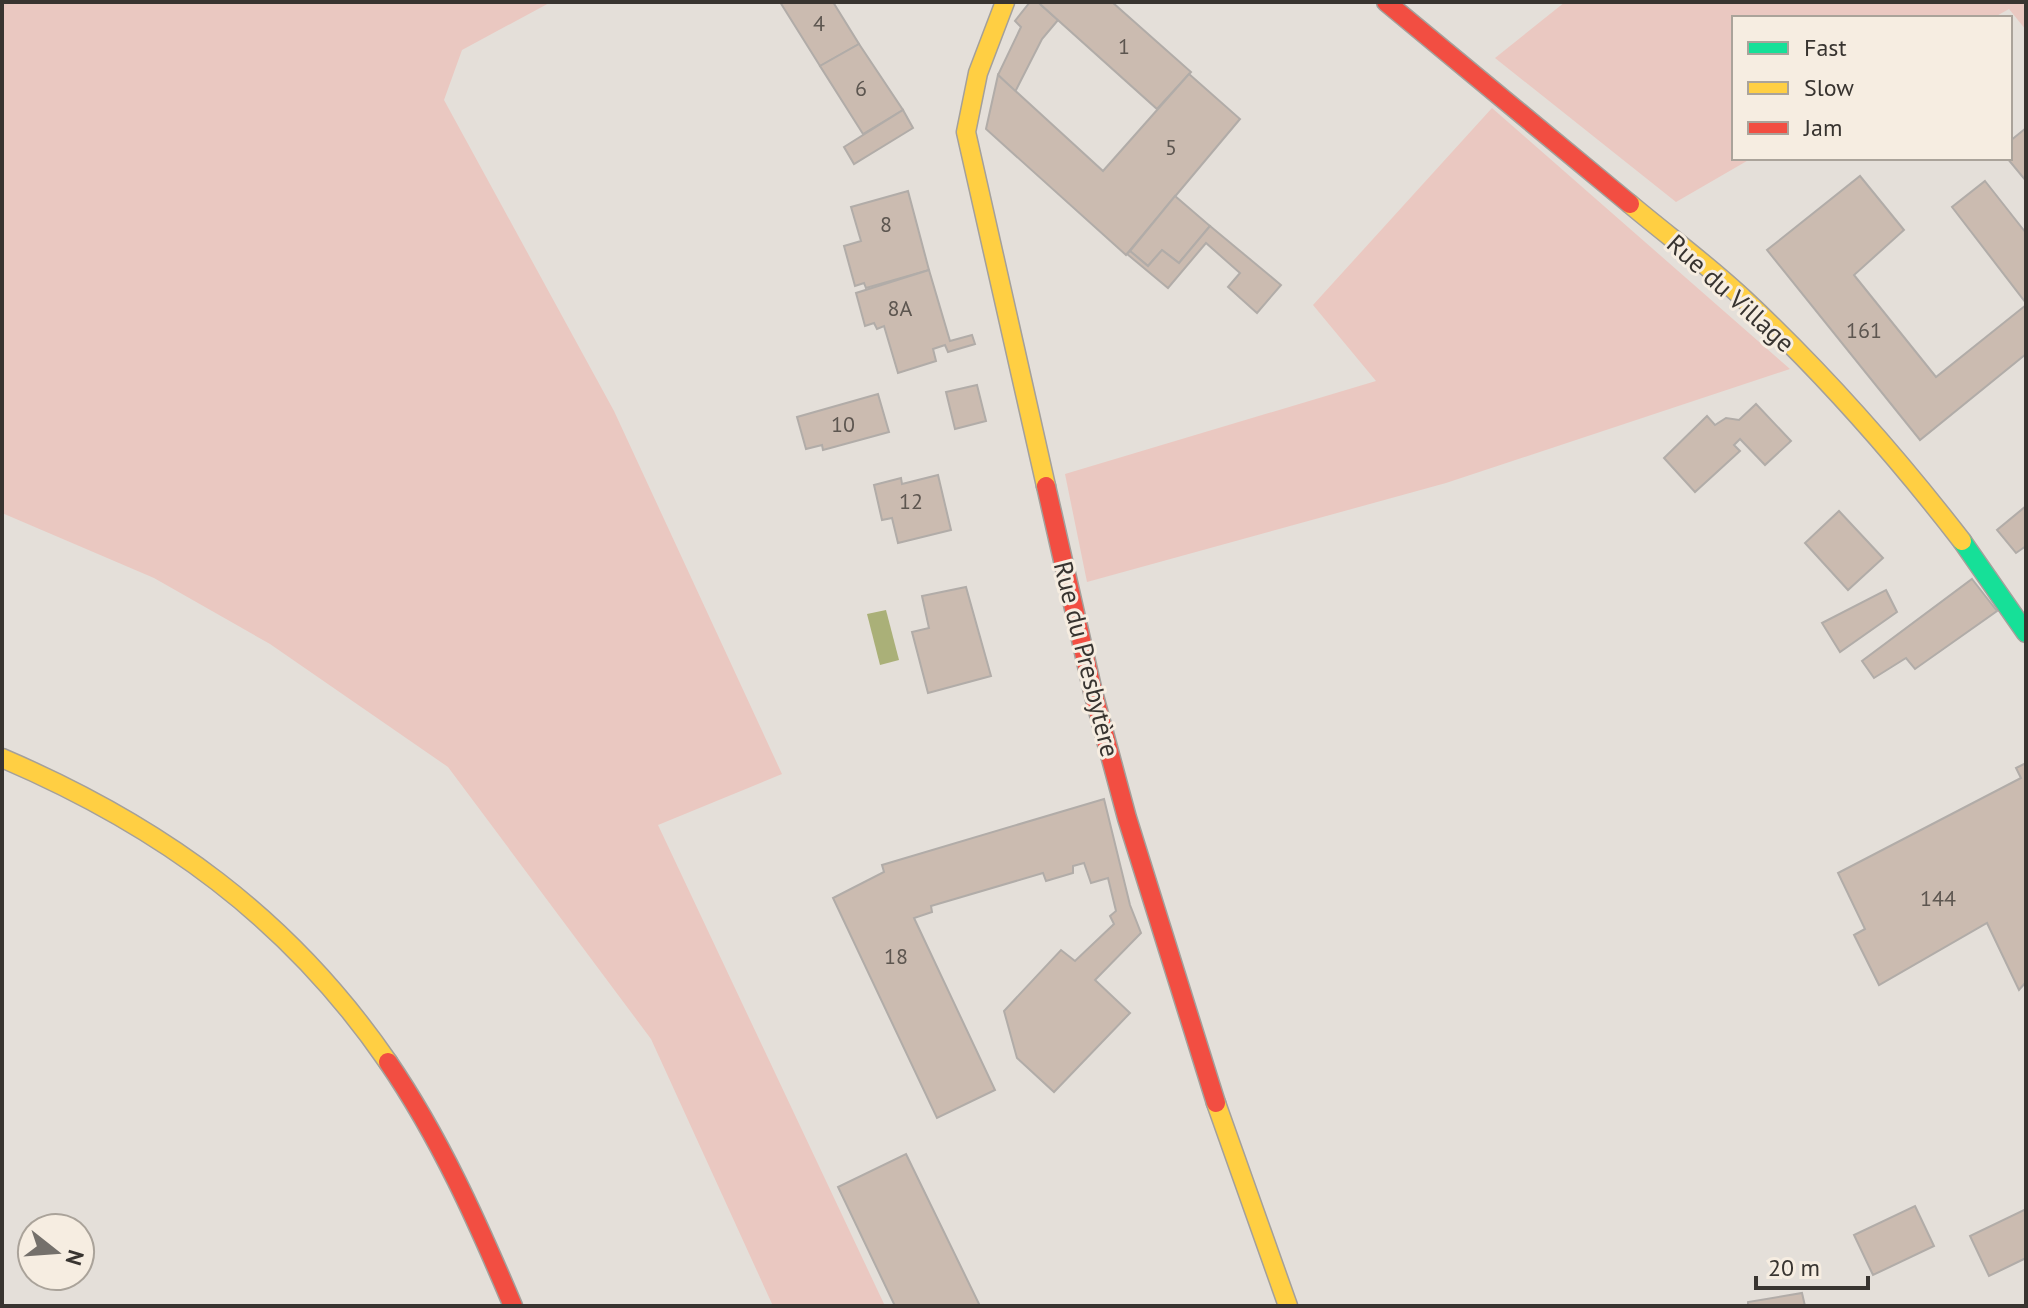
<svg xmlns="http://www.w3.org/2000/svg" width="2028" height="1308" font-family="'PT Sans',sans-serif">
	<style>
		.green { fill: #eac8c1 }
		.water { fill: #aab078 }
		.building { fill: #cbbbb0; stroke: #b1aca8; stroke-width: 2 }
		.lines { fill: none; stroke-linecap: round; stroke-linejoin: round }
		.fast-casing { stroke: #a4a09b; stroke-width: 21 }
		.slow-casing { stroke: #a4a09b; stroke-width: 21 }
		.jam-casing { stroke: #a4a09b; stroke-width: 21 }
		.fast { stroke: #16e098; stroke-width: 18 }
		.slow { stroke: #ffcf43; stroke-width: 18 }
		.jam { stroke: #f24e42; stroke-width: 18 }
		.labels { text-anchor: middle; dominant-baseline: central; stroke-width: 6; stroke-linejoin: round; paint-order: stroke }
		.number-label { font-size: 22px; fill: #5d5650 }
		.street-label { font-size: 26px; fill: #383430; stroke: #f6ede1 }
	</style>
	<rect width="100%" height="100%" fill="#e4dfd9"/>
	<!-- green -->
	<g class="green">
		<polygon points="2,2 551,2 462,50 444,100 614,411 782,774 658,825 885,1306 773,1306 651,1039 448,767 270,644 154,578 2,513"/>
		<polygon points="1565,2 2026,2 2026,30 2009,9 1993,18 1734,18 1734,158 1752,158 1676,202 1495,58"/>
		<polygon points="1492,108 1790,369 1446,483 1087,582 1065,474 1376,381 1313,305"/>
	</g>
	<!-- water -->
	<polygon class="water" points="886,610 899,660 880,665 867,614"/>
	<!-- building -->
	<g class="building">
		<polygon points="780,2 833,2 859,44 820,66"/>
		<polygon points="1030,2 1041,2 1040,4 1058,20 1042,39 1015,92 998,75 1021,27 1015,21"/>
		<polygon points="1041,2 1112,2 1191,72 1157,109 1040,4"/>
		<polygon points="859,44 903,110 863,134 820,66"/>
		<polygon points="1189,74 1240,119 1126,255 986,129 998,75 1103,171"/>
		<polygon points="903,110 913,128 854,164 844,147"/>
		<polygon points="2026,128 2026,181 2007,158 2010,158 2010,141"/>
		<polygon points="1860,176 1904,230 1854,275 1936,377 2026,305 2026,354 1920,440 1767,250"/>
		<polygon points="1985,181 2026,233 2026,303 1952,207"/>
		<polygon points="908,191 929,270 866,288 864,283 855,286 844,246 861,241 851,207"/>
		<polygon points="1175,196 1210,226 1179,263 1162,250 1148,266 1130,251"/>
		<polygon points="1210,226 1281,285 1257,313 1228,287 1240,273 1206,243 1168,288 1127,254 1130,251 1148,266 1162,250 1179,263"/>
		<polygon points="929,270 950,341 972,335 975,344 948,352 945,345 933,349 936,361 898,373 884,326 877,329 874,323 865,326 856,293"/>
		<polygon points="977,385 986,421 955,429 946,392"/>
		<polygon points="878,394 889,432 823,450 822,445 806,449 797,417"/>
		<polygon points="1756,404 1791,441 1765,465 1740,439 1734,445 1740,451 1695,492 1664,458 1707,416 1715,425 1726,418 1739,420"/>
		<polygon points="938,475 951,530 898,543 892,518 882,520 874,485 901,478 902,484"/>
		<polygon points="2026,506 2026,546 2016,553 1997,530"/>
		<polygon points="1839,511 1883,558 1848,590 1805,543"/>
		<polygon points="1972,579 1997,611 1915,669 1906,658 1874,678 1862,661"/>
		<polygon points="966,587 991,676 928,693 912,632 929,628 922,596"/>
		<polygon points="1886,590 1897,612 1840,652 1822,623"/>
		<polygon points="2026,763 2026,982 2019,990 1987,923 1879,985 1854,935 1865,929 1838,873 2021,778 2016,768"/>
		<polygon points="1104,799 1130,905 1141,933 1095,980 1130,1013 1054,1092 1017,1058 1004,1011 1061,950 1075,961 1114,924 1110,916 1116,911 1108,878 1091,883 1084,863 1073,866 1073,873 1046,881 1043,873 931,906 932,912 914,918 995,1090 937,1118 833,898 884,872 882,865"/>
		<polygon points="906,1154 980,1306 895,1306 838,1187"/>
		<polygon points="1915,1206 1934,1246 1873,1275 1854,1235"/>
		<polygon points="2026,1209 2026,1258 1989,1276 1970,1236"/>
		<polygon points="1802,1293 1805,1306 1748,1306 1748,1302"/>
	</g>
	<g class="lines">
		<defs>
			<polyline id="fast" points="1962,541 2026,633"/>
			<g id="slow">
				<polyline points="1005,2 978,73 966,132 1046,486"/>
				<path d="M1630 204C1668 236 1708 265 1744 299 1821 371 1897 457 1962 541"/>
				<path d="M2 758C161 826 289 918 388 1062"/>
				<polyline points="1216,1103 1288,1306"/>
			</g>
			<g id="jam">
				<polyline points="1386,2 1630,204"/>
				<polyline points="1046,486 1093,692 1127,818 1216,1103"/>
				<path d="M388 1062C440 1138 477 1221 513 1306"/>
			</g>
		</defs>
		<!-- fast casing -->
		<use href="#fast" class="fast-casing"/>
		<!-- slow casing -->
		<use href="#slow" class="slow-casing"/>
		<!-- jam casing -->
		<use href="#jam" class="jam-casing"/>
		<!-- fast -->
		<use href="#fast" class="fast"/>
		<!-- slow -->
		<use href="#slow" class="slow"/>
		<!-- jam -->
		<use href="#jam" class="jam"/>
	</g>
	<g class="labels">
		<!-- number labels -->
		<g class="number-label">
			<text x="819" y="23">4</text>
			<text x="1124" y="46">1</text>
			<text x="861" y="88">6</text>
			<text x="1171" y="147">5</text>
			<text x="886" y="224">8</text>
			<text x="900" y="308">8A</text>
			<text x="1864" y="330">161</text>
			<text x="843" y="424">10</text>
			<text x="911" y="501">12</text>
			<text x="1938" y="898">144</text>
			<text x="896" y="956">18</text>
		</g>
		<!-- street labels -->
		<g class="street-label">
			<text transform="translate(1731 293) rotate(42)">Rue du Village</text>
			<text transform="translate(1087 659) rotate(76)">Rue du Presbytère</text>
		</g>
	</g>
	<!-- border -->
	<rect width="2028" height="1308" fill="none" stroke="#383430" stroke-width="8"/>
	<!-- legend -->
	<rect x="1732" y="16" width="280" height="144" fill="#f6ede1" stroke="#aaa39a" stroke-width="2"/>
	<rect x="1748" y="42" width="40" height="12" fill="#16e098" stroke="#aaa39a" stroke-width="2"/>
	<text x="1804" y="56" font-size="24" fill="#383430">Fast</text>
	<rect x="1748" y="82" width="40" height="12" fill="#ffcf43" stroke="#aaa39a" stroke-width="2"/>
	<text x="1804" y="96" font-size="24" fill="#383430">Slow</text>
	<rect x="1748" y="122" width="40" height="12" fill="#f24e42" stroke="#aaa39a" stroke-width="2"/>
	<text x="1804" y="136" font-size="24" fill="#383430">Jam</text>
	<!-- north arrow -->
	<g transform="translate(56 1252) rotate(107)"><circle r="38" fill="#f6ede1" stroke="#aaa39a" stroke-width="2"/>
	<path d="M0-6L14 30L0 20L-14 30Z" fill="#74706b"/>
	<text y="-12" font-size="22" font-weight="bold" text-anchor="middle" fill="#383430">N</text>
	</g>
	<!-- scale -->
	<path d="M1756 1276v12h112v-12" fill="none" stroke="#383430" stroke-width="4"/>
	<text x="1768" y="1276" font-size="24" fill="#383430" stroke="#f6ede1" stroke-width="6" paint-order="stroke">20 m</text>
</svg>
